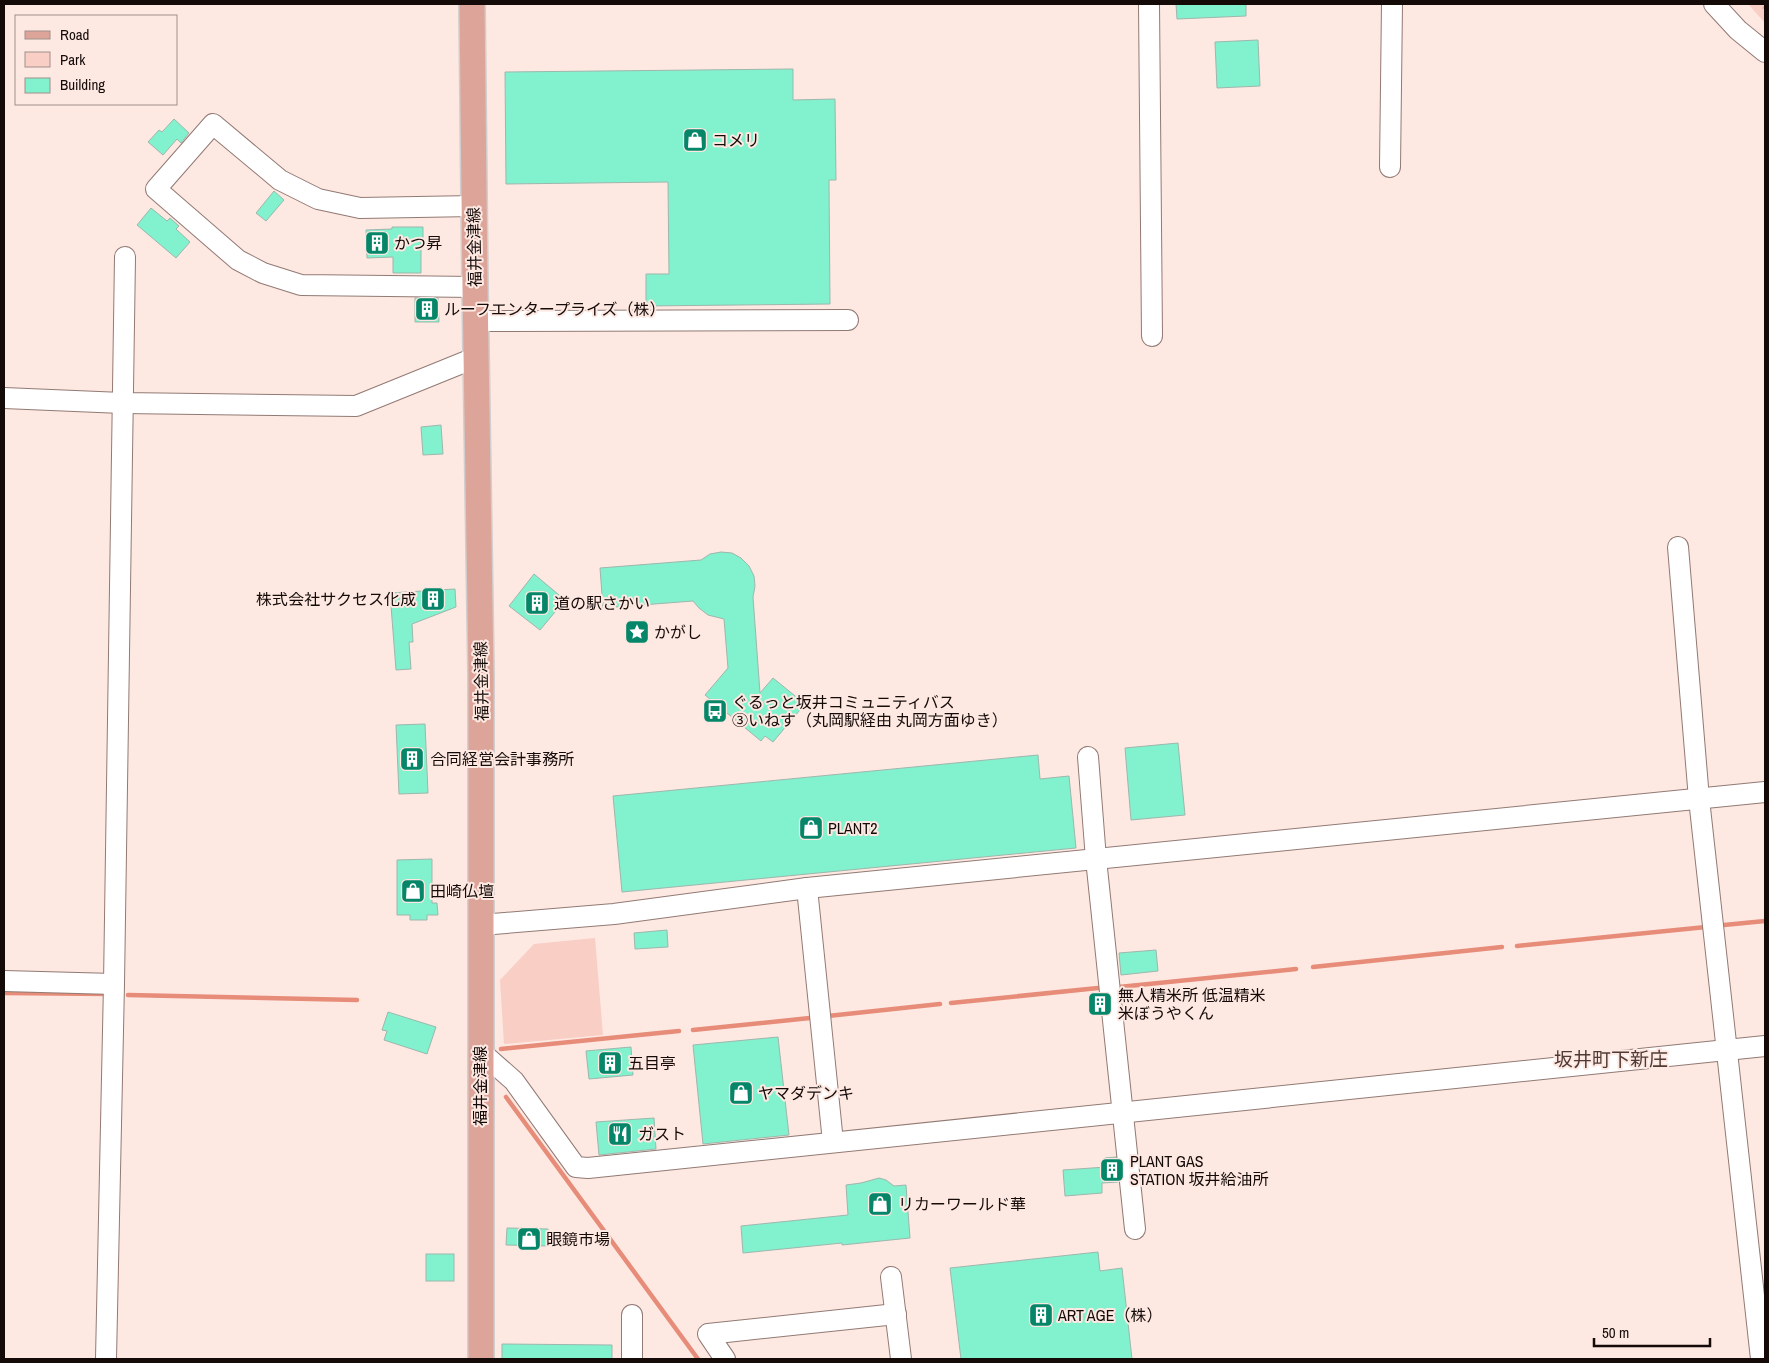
<svg xmlns="http://www.w3.org/2000/svg" width="1769" height="1363" font-family="'Archivo Narrow','Noto Sans JP',sans-serif">
	<style>
		.forest { fill: url(#forest-firs) }
		.park { fill: #f9cec4 }
		.lines { fill: none; stroke-linecap: round; stroke-linejoin: round }
		.stream { stroke: #e68c78; stroke-width: 4.5 }
		.building { fill: #82f1cd; stroke: #9db7ad }
		.minor-casing { stroke: #927a74; stroke-width: 22 }
		.major-casing { stroke: #d0cece; stroke-width: 28 }
		.minor { stroke: #fff; stroke-width: 20 }
		.major { stroke: #dda599; stroke-width: 25 }
		.labels { text-anchor: middle; dominant-baseline: central; stroke-width: 4; stroke-linejoin: round; paint-order: stroke }
		.poi-label { font-size: 16px; fill: #140b09; stroke: #fee8e2; text-anchor: start }
		.street-label { font-size: 16px; fill: #140b09; stroke: #fee8e2 }
		.quarter-label { font-size: 19px; fill: #503a35; stroke: #fee8e2 }
	</style>
	<defs>
		<pattern id="forest-firs" width="22" height="20" patternUnits="userSpaceOnUse" patternTransform="scale(1.25)"><rect width="22" height="20" fill="#f9cec4"/><path d="M5 1l3.5 6h-7zM16 11l3.5 6h-7z" fill="#d5b0a7"/></pattern>
	</defs>
	<rect width="100%" height="100%" fill="#fee8e2"/>
	<!-- forest -->
	<polygon class="forest" points="1748,4 1765,4 1765,23 1749,5"/>
	<!-- park -->
	<polygon class="park" points="595,938 603,1035 504,1044 500,980 534,944"/>
	<g class="lines">
		<!-- stream -->
		<g class="stream">
			<polyline points="1724,925 1765,921"/>
			<polyline points="1517,946 1706,927"/>
			<polyline points="1313,967 1502,947"/>
			<polyline points="1119,987 1296,969"/>
			<polyline points="4,993 107,994"/>
			<polyline points="128,995 357,1000"/>
			<polyline points="951,1003 1098,988"/>
			<polyline points="828,1016 940,1004"/>
			<polyline points="693,1030 810,1018"/>
			<polyline points="501,1049 679,1031"/>
			<polyline points="506,1097 698,1359"/>
		</g>
	</g>
	<!-- building -->
	<g class="building">
		<polygon points="1176,4 1246,4 1246,16 1177,19"/>
		<polygon points="1258,40 1260,86 1217,88 1215,42"/>
		<polygon points="793,69 793,100 835,99 836,180 829,180 830,304 646,306 646,274 669,274 668,182 506,184 505,72"/>
		<polygon points="174,119 189,133 181,143 177,139 163,155 148,142 159,130 162,132"/>
		<polygon points="274,191 284,200 266,221 256,213"/>
		<polygon points="151,208 167,221 170,218 179,226 176,229 190,242 176,258 137,225"/>
		<polygon points="392,227 423,227 423,242 421,242 421,273 393,273 393,257 367,258 366,230 392,229"/>
		<polygon points="415,298 438,298 439,322 415,322"/>
		<polygon points="441,425 443,454 423,455 421,427"/>
		<polygon points="721,552 732,553 741,558 749,566 754,576 755,586 753,597 760,693 773,678 805,704 773,742 765,736 761,741 705,695 728,668 724,619 708,615 699,608 693,601 603,608 600,568 701,560 710,554"/>
		<polygon points="534,574 565,600 540,630 509,606"/>
		<polygon points="455,589 456,607 412,624 413,642 409,642 411,669 396,670 390,593"/>
		<polygon points="425,724 428,793 399,794 396,725"/>
		<polygon points="1178,743 1185,815 1131,820 1125,748"/>
		<polygon points="1038,755 1040,779 1069,776 1076,848 622,892 613,796"/>
		<polygon points="432,859 432,903 437,903 438,915 427,915 427,920 410,920 410,915 397,915 397,860"/>
		<polygon points="667,930 668,947 635,949 634,933"/>
		<polygon points="1156,950 1158,971 1121,975 1119,953"/>
		<polygon points="388,1012 436,1027 427,1054 384,1040 387,1031 382,1030"/>
		<polygon points="778,1037 789,1135 703,1144 693,1045"/>
		<polygon points="631,1047 633,1075 589,1079 586,1051"/>
		<polygon points="654,1118 656,1149 599,1155 596,1122"/>
		<polygon points="1116,1157 1118,1182 1102,1183 1102,1193 1065,1196 1063,1170 1106,1167 1105,1158"/>
		<polygon points="879,1178 886,1180 894,1186 906,1185 910,1238 842,1245 842,1243 743,1253 741,1226 848,1215 846,1185 861,1183"/>
		<polygon points="507,1228 548,1229 548,1246 506,1245"/>
		<polygon points="1098,1252 1100,1271 1122,1268 1132,1359 961,1359 950,1268"/>
		<rect x="426" y="1254" width="28" height="27"/>
		<polygon points="502,1344 612,1345 612,1359 502,1359"/>
	</g>
	<g class="lines">
		<defs>
			<g id="minor">
				<polyline points="1149,4 1152,336"/>
				<polyline points="1714,4 1738,30 1765,52"/>
				<polyline points="1390,167 1392,4"/>
				<polyline points="474,206 360,208 318,199 280,180 213,124 156,189 238,260 263,273 301,285 475,287"/>
				<polyline points="476,321 848,320"/>
				<polyline points="4,398 122,403 356,406 477,357"/>
				<polyline points="1678,547 1699,799 1761,1359"/>
				<polyline points="1088,757 1096,859 1135,1229"/>
				<polyline points="807,888 833,1142"/>
				<polyline points="481,925 614,914 807,888 1765,792"/>
				<polyline points="4,981 114,984"/>
				<polyline points="480,1051 514,1081 576,1167 588,1168 1765,1046"/>
				<polyline points="891,1277 901,1359"/>
				<polyline points="106,1359 114,984 125,257"/>
				<polyline points="632,1359 632,1315"/>
				<polyline points="725,1359 708,1334 896,1314"/>
			</g>
			<polyline id="major" points="472,4 475,287 481,674 481,1359"/>
		</defs>
		<!-- minor casing -->
		<use href="#minor" class="minor-casing"/>
		<!-- major casing -->
		<use href="#major" class="major-casing"/>
		<!-- minor -->
		<use href="#minor" class="minor"/>
		<!-- major -->
		<use href="#major" class="major"/>
	</g>
	<!-- icons -->
	<defs>
		<symbol id="shop-square" viewBox="-11 -11 22 22"><rect x="-9" y="-9" width="18" height="18" rx="4" fill="#058668" stroke="#fee8e2"/><path d="M-5-2.5h2.3a2.7 3.5 0 0 1 5.4 0H5L5.5 6h-11ZM-1.5-2.5h3a1.5 2.3 0 0 0-3 0Z" fill="#fff"/></symbol>
		<symbol id="building-square" viewBox="-11 -11 22 22"><rect x="-9" y="-9" width="18" height="18" rx="4" fill="#058668" stroke="#fee8e2"/><path d="M-4-6H4V6H1V3H-1V6H-4ZM-2.5-4.3h1.7v1.8h-1.7ZM.8-4.3h1.7v1.8H.8ZM-2.5-1h1.7V.8h-1.7ZM.8-1h1.7V.8H.8Z" fill="#fff"/></symbol>
		<symbol id="sight-square" viewBox="-11 -11 22 22"><rect x="-9" y="-9" width="18" height="18" rx="4" fill="#058668" stroke="#fee8e2"/><path d="M0-6L1.8-2.2L6-1.7L2.9 1.2L3.7 5.4L0 3.3L-3.7 5.4L-2.9 1.2L-6-1.7L-1.8-2.2Z" fill="#fff"/></symbol>
		<symbol id="bus-square" viewBox="-11 -11 22 22"><rect x="-9" y="-9" width="18" height="18" rx="4" fill="#058668" stroke="#fee8e2"/><path d="M-5-6H5V4H4V6H2V4H-2V6H-4V4H-5ZM-3.5-4V0h7V-4ZM-3.5 1.2v1.5H-2V1.2ZM2 1.2v1.5H3.5V1.2Z" fill="#fff"/></symbol>
		<symbol id="restaurant-square" viewBox="-11 -11 22 22"><rect x="-9" y="-9" width="18" height="18" rx="4" fill="#058668" stroke="#fee8e2"/><path d="M-5-6h1v4h1v-4h1v4h1v-4h1v5L-1.5 .5V6h-2V.5L-5-1ZM5-6V6H3V1.5H1.5Q1.5-4 5-6Z" fill="#fff"/></symbol>
	</defs>
	<g fill-rule="evenodd">
		<use href="#shop-square" x="681" y="126" width="28" height="28"/>
		<use href="#building-square" x="363" y="229" width="28" height="28"/>
		<use href="#building-square" x="413" y="295" width="28" height="28"/>
		<use href="#building-square" x="419" y="585" width="28" height="28"/>
		<use href="#building-square" x="523" y="589" width="28" height="28"/>
		<use href="#sight-square" x="623" y="618" width="28" height="28"/>
		<use href="#bus-square" x="701" y="697" width="28" height="28"/>
		<use href="#building-square" x="398" y="745" width="28" height="28"/>
		<use href="#shop-square" x="797" y="814" width="28" height="28"/>
		<use href="#shop-square" x="399" y="877" width="28" height="28"/>
		<use href="#building-square" x="1086" y="990" width="28" height="28"/>
		<use href="#building-square" x="596" y="1049" width="28" height="28"/>
		<use href="#shop-square" x="727" y="1079" width="28" height="28"/>
		<use href="#restaurant-square" x="606" y="1120" width="28" height="28"/>
		<use href="#building-square" x="1098" y="1156" width="28" height="28"/>
		<use href="#shop-square" x="866" y="1190" width="28" height="28"/>
		<use href="#shop-square" x="515" y="1225" width="28" height="28"/>
		<use href="#building-square" x="1027" y="1301" width="28" height="28"/>
	</g>
	<g class="labels">
		<!-- poi labels -->
		<g class="poi-label">
			<text x="712" y="140">コメリ</text>
			<text x="394" y="243">かつ昇</text>
			<text x="444" y="309">ルーフエンタープライズ（株）</text>
			<text x="416" y="599" text-anchor="end">株式会社サクセス化成</text>
			<text x="554" y="603">道の駅さかい</text>
			<text x="654" y="632">かがし</text>
			<text x="732" y="702">ぐるっと坂井コミュニティバス<tspan x="732" dy="18">③いねす（丸岡駅経由 丸岡方面ゆき）</tspan></text>
			<text x="430" y="759">合同経営会計事務所</text>
			<text x="828" y="828">PLANT2</text>
			<text x="430" y="891">田崎仏壇</text>
			<text x="1118" y="995">無人精米所 低温精米<tspan x="1118" dy="18">米ぼうやくん</tspan></text>
			<text x="628" y="1063">五目亭</text>
			<text x="758" y="1093">ヤマダデンキ</text>
			<text x="638" y="1134">ガスト</text>
			<text x="1130" y="1161">PLANT GAS<tspan x="1130" dy="18">STATION 坂井給油所</tspan></text>
			<text x="898" y="1204">リカーワールド華</text>
			<text x="546" y="1239">眼鏡市場</text>
			<text x="1058" y="1315">ART AGE（株）</text>
		</g>
		<!-- street labels -->
		<g class="street-label">
			<text transform="translate(474 247) rotate(-91)">福井金津線</text>
			<text transform="translate(481 681) rotate(-91)">福井金津線</text>
			<text transform="translate(480 1086) rotate(-90)">福井金津線</text>
		</g>
		<!-- quarter labels -->
		<g class="quarter-label">
			<text x="1611" y="1059">坂井町下新庄</text>
		</g>
	</g>
	<!-- border -->
	<rect width="1769" height="1363" fill="none" stroke="#140b09" stroke-width="10"/>
	<!-- legend -->
	<rect x="15" y="15" width="162" height="90" fill="#fee8e2" stroke="#a0908b"/>
	<rect x="25" y="31" width="25" height="8" fill="#dda599" stroke="#a0908b"/>
	<text x="60" y="40" font-size="15" fill="#140b09">Road</text>
	<rect x="25" y="52" width="25" height="15" fill="#f9cec4" stroke="#a0908b"/>
	<text x="60" y="65" font-size="15" fill="#140b09">Park</text>
	<rect x="25" y="78" width="25" height="15" fill="#82f1cd" stroke="#a0908b"/>
	<text x="60" y="90" font-size="15" fill="#140b09">Building</text>
	<!-- scale -->
	<path d="M1594 1338v8h116v-8" fill="none" stroke="#140b09" stroke-width="2.5"/>
	<text x="1602" y="1338" font-size="15" fill="#140b09" stroke="#fee8e2" stroke-width="4" paint-order="stroke">50 m</text>
</svg>
